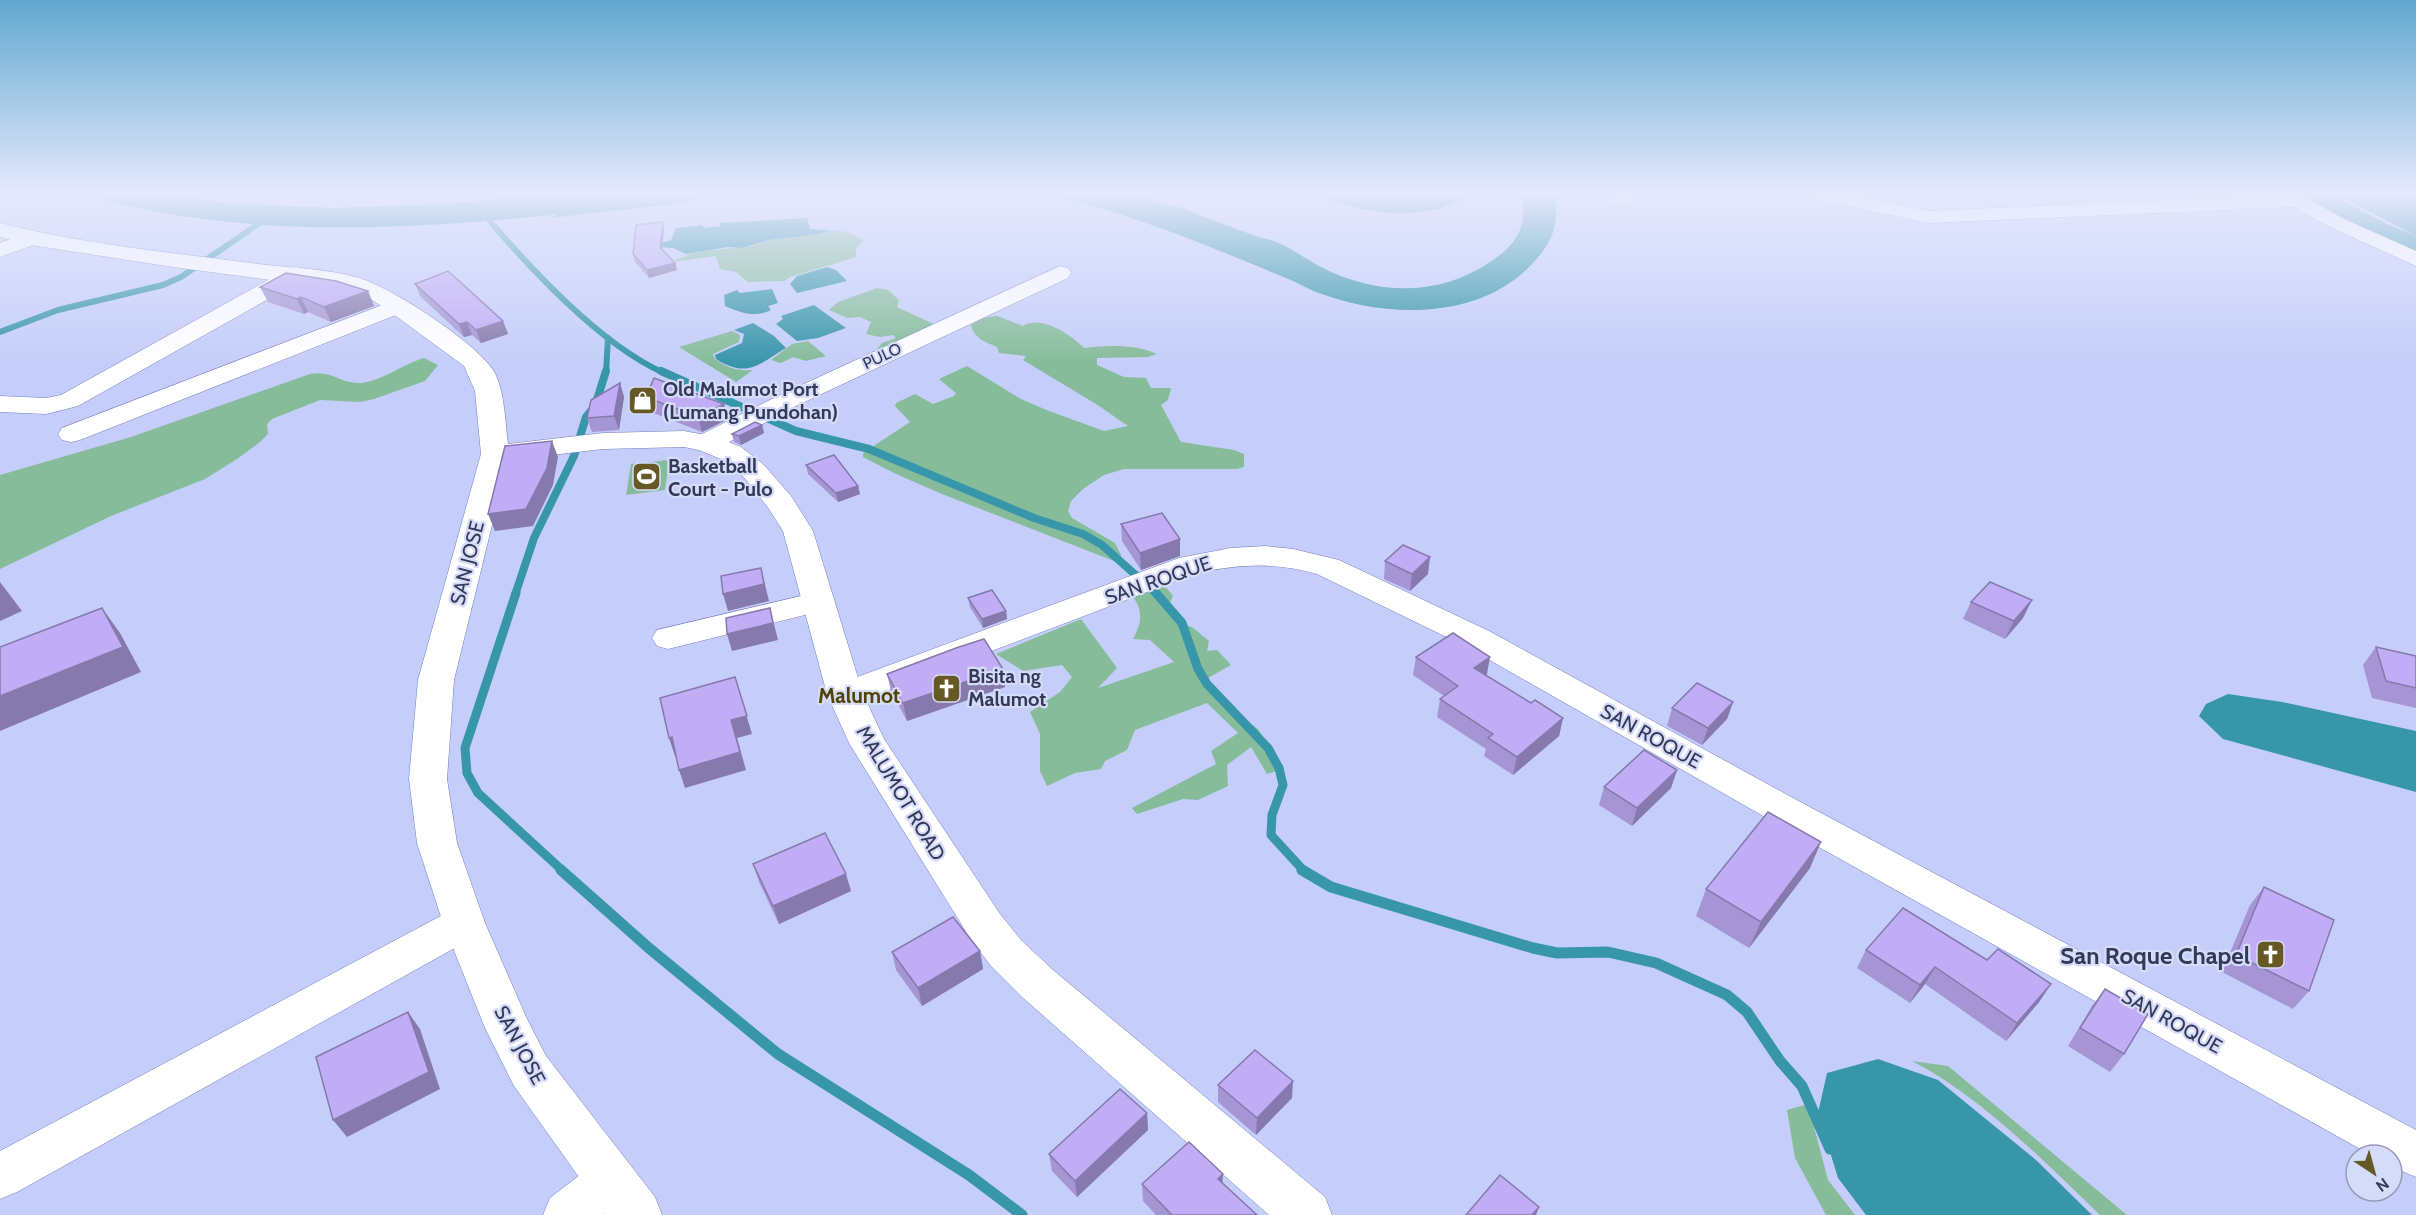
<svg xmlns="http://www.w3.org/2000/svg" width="2416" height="1215" font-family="Cabin,sans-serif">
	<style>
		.green { fill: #86bc9a }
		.water { fill: #3896ab }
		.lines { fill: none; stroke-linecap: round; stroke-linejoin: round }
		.stream-far3 { stroke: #3896ab; stroke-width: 6 }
		.stream-far2 { stroke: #3896ab; stroke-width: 8 }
		.stream-far1 { stroke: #3896ab; stroke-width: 9 }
		.stream { stroke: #3896ab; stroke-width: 11 }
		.river { fill: #3896ab; fill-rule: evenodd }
		.minor-casing { stroke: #737ec1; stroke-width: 1 }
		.tertiary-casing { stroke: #737ec1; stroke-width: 1 }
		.minor { fill: #fff; fill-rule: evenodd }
		.tertiary { fill: #fff; fill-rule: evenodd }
		.wall { fill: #a595d4 }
		.shaded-wall { fill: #8679ac }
		.building { fill: #c0adf6; stroke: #8679ac; stroke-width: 1.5 }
		.labels { text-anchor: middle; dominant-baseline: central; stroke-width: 4.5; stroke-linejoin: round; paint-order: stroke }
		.far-street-label { font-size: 16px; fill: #343956; stroke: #d5dcfa }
		.poi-label { font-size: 20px; font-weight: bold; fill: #343956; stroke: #d5dcfa; text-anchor: start }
		.street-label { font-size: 20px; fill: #343956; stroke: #d5dcfa }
		.neighbourhood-label { font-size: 21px; font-weight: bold; fill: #514300; stroke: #d5dcfa }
		.near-poi-label { font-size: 24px; font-weight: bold; fill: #343956; stroke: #d5dcfa; text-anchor: end }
	</style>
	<rect width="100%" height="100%" fill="#c5cefa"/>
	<!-- green -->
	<g class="green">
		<path d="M828 231 848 232 864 240 856 248V257L790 277 784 281 748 282 736 272 720 269 716 256 672 262C694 250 716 249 740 248 749 248 759 243 768 241 788 236 808 236 828 231Z"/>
		<polygon points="877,288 888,290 899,300 897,307 938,326 885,353 877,349 882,343 896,338 893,335 880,337 866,334 871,322 860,317 847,318 829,310 838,302"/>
		<path d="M997 316 1023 326C1040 314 1072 335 1084 348 1107 345 1136 344 1157 354L1148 357 1097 358V365L1124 377 1146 378 1151 388H1171L1168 400 1161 405 1181 442 1234 450 1244 454V467L1237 469H1124L1104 475 1083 489 1071 501 1068 511 1072 518 1115 543 1121 555 1120 559 1114 561 942 494 896 474 863 457V454L869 449 910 422 895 406 896 403 915 394 933 404 954 396 956 393 939 379 967 366 1021 399 1049 411 1104 431 1128 426 1096 404 1023 360 1026 356 999 353 997 347C986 342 974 339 971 325L983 318Z"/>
		<path d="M732 331 740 335 739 342 713 354 715 359C727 368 737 371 753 370L736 382 679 347Z"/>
		<polygon points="808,341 826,356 806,361 793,357 781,363 771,360 792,344"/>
		<path d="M424 358 438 365 425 381 374 399 360 402 320 400 272 419 267 424 268 434 260 442 237 459 205 479 111 516 0 569V475L131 437 310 374C333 370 340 384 361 383 382 381 403 364 424 358Z"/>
		<polygon points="669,460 665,490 626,495 631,464"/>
		<path d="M1165 586 1173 596 1169 605 1185 619 1183 625 1192 627 1209 641 1207 651 1217 650 1231 665 1208 678 1216 698 1258 729 1284 769 1267 774 1251 747 1227 765 1228 786 1198 800 1183 799 1137 814 1132 808 1216 764 1211 751 1238 733 1207 703 1135 730 1127 750 1105 761 1101 769 1075 773 1047 786 1040 771V734L1030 712 1060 692 1072 677 1062 665 1023 671 996 654 1081 619 1117 668 1098 688 1174 662 1150 640 1133 639C1141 624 1144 612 1133 597Z"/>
		<path d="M1912 1061 1948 1066 2127 1215H2100C2045 1162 1980 1096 1912 1061Z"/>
		<polygon points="1808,1104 1828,1180 1855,1215 1826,1215 1795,1158 1787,1110"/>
	</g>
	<!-- water -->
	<g class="water">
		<polygon points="598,194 721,194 701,196 682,203 550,218"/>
		<path d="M1045 194H1130L1181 208 1277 244 1322 273 1308 287C1222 252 1137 214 1045 194Z"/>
		<path d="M1316 194H1470C1466 199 1461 201 1455 203 1411 222 1358 212 1316 194Z"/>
		<polygon points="2336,194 2416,194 2416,236"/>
		<polygon points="807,218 810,229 848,232 828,231 812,235 769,240 742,248 728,247 686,254 673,248 656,247 657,244 671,240 676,228 702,225 704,228 720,226 720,223"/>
		<polygon points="827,267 836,270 847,281 797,293 790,284 797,276"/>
		<path d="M772 289 778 303 768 306 771 310C754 318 742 313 725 306L724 295 737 290 740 293Z"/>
		<polygon points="814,305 846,328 818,338 797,341 776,324 783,319 781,316"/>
		<path d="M753 323 774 336 786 348C759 364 747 379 716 359L715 355 742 343 744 334 734 330Z"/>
		<polygon points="2228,694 2282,702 2416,731 2416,792 2223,739 2199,716 2206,704"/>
		<polygon points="1878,1059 1938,1080 2036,1160 2092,1215 1866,1215 1838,1178 1818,1113 1827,1073"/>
	</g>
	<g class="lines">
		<!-- stream-far3 -->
		<g class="stream-far3">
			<path d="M482 212C528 266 599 344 664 373"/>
			<polyline points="0,332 58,310 163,285 181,277 270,216"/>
			<polyline points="606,373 608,338"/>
		</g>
		<!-- stream-far2 -->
		<g class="stream-far2">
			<polyline points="661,371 796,431 869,449 1034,518 1083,534 1102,545 1158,595"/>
			<polyline points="515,595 534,538 574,456 586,417 595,406 606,371"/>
		</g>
		<!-- stream-far1 -->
		<g class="stream-far1">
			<polyline points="516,593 465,748 467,773 478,793 563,871"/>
			<polyline points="1156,593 1182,623 1198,669 1207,684 1268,748 1279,768 1283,785 1272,815 1271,835 1304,871"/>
		</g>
		<!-- stream -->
		<g class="stream">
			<polyline points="561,870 650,949 778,1054 969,1175 1022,1215"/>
			<polyline points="1302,870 1331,887 1533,948 1557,953 1608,952 1656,963 1727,995 1747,1012 1780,1061 1802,1086 1830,1149"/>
		</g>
		<!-- river -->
		<g class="river">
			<path d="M102 194H166L226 203 333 208 440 204 560 194H670L665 201 654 204C472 224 287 246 107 201Z"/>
			<path d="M1522 194H1554C1561 226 1551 245 1528 268 1475 320 1385 318 1319 293 1292 283 1269 264 1242 253L1237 246 1242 239C1271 231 1296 254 1321 267 1377 296 1441 297 1493 260 1519 242 1527 225 1522 194Z"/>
			<polygon points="2290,194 2331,194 2385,223 2416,236 2416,258 2361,237 2295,201"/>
		</g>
		<defs>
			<g id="minor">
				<polygon points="1616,194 1636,194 1629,205 1615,205 1612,201"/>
				<polygon points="1809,194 1850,194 1928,211 2300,194 2342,218 2416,251 2416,266 2328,226 2293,207 1928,223 1819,200 1812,198"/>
				<polygon points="31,232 39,233 42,238 39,243 0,257 0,243"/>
				<polygon points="1060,266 1068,268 1071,273 1068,278 796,406 716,449 706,451 696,449 693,443 696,437 778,396"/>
				<polygon points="296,267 304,269 307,274 304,279 78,406 46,414 0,412 0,396 46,398 61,395 288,269"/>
				<polygon points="398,299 406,301 410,306 406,311 80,440 71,442 62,440 58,434 62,428"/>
				<path d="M1266 546 1293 549 1339 560 1489 631 1791 797 2416 1130V1177L2392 1167V1155H2371L1765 817 1467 647 1317 574C1274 562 1241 564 1197 573L857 702 845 706 833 702 828 694 833 686 1179 558 1231 548Z"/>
				<polygon points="818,592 829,595 834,602 829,609 668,649 657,646 652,638 657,630"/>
				<polygon points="464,906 478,911 484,923 478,935 17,1192 0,1199 0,1151 450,911"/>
				<polygon points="611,1157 628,1164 635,1180 628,1196 605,1215 543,1215 550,1198 594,1164"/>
			</g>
			<path id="tertiary" d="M0 223C82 244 167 252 251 263 285 268 326 268 359 278 391 287 480 345 495 373 505 394 505 421 508 444L603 433 684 431 716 437 741 447 763 464 791 496 813 531 863 694 884 739 1000 914 1021 940 1053 970 1325 1197 1332 1215H1269L1021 996 991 966 970 938 849 743 827 694 783 531 767 506 743 476 721 459 699 450 684 447 603 449 508 460 454 680 447 779 457 843 485 923 527 1019 546 1056 655 1197 662 1215H606L514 1086 485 1028 443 923 417 843 409 779 418 680 481 454 475 391 464 366 389 311 366 296 347 290 173 267 31 245 0 237Z"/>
		</defs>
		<!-- minor casing -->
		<use href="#minor" class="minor-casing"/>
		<!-- tertiary casing -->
		<use href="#tertiary" class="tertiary-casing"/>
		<!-- minor -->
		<use href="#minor" class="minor"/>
		<!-- tertiary -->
		<use href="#tertiary" class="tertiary"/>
	</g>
	<!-- wall -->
	<g class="wall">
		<polygon points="664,229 662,249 675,263 677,270 649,278 635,262 633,254"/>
		<polygon points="415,284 503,321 508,334 481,343 472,335 464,337 420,296"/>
		<polygon points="260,287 368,291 374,306 331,322 308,312 304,314 268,302"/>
		<polygon points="620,383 624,397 619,430 592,432 587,418"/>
		<polygon points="646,397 724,404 728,419 702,432 651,412"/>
		<polygon points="762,425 764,433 741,445 734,442 732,434"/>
		<polygon points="806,465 858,486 860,494 838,502 808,474"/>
		<polygon points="1121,524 1180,556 1141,570 1122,541"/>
		<polygon points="1385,561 1428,574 1410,591 1384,579"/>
		<polygon points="968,598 1006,611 1007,619 983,628 970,607"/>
		<polygon points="1971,602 2023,618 2005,639 1963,619"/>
		<polygon points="2376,647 2416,656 2416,708 2372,698 2363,665"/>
		<polygon points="1416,657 1487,674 1486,675 1531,703 1563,718 1559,736 1513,775 1484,756 1486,749 1437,717 1440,699 1444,696 1413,675"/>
		<polygon points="887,674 1005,687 907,721 891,691"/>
		<polygon points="1733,702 1727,719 1702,745 1667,726 1672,708"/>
		<polygon points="1677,770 1671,788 1632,826 1599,805 1604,787"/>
		<polygon points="753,864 851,891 779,924 759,882"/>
		<polygon points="1810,868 1749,948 1696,916 1706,889"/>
		<polygon points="2264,887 2309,991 2293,1009 2222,972 2250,905"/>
		<polygon points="1866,950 1987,960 2051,984 2039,1002 2006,1041 1925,984 1910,1003 1857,968"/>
		<polygon points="980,951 983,969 922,1006 896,970 892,952"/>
		<polygon points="2105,989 2124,1054 2110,1072 2068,1046 2092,1006"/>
		<polygon points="1218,1085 1292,1098 1256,1135 1218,1102"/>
		<polygon points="1147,1113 1148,1130 1077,1197 1052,1171 1049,1154"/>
		<polygon points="1223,1183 1257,1215 1156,1215 1143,1201 1142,1184"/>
	</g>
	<!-- shaded-wall -->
	<g class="shaded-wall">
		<polygon points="663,222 664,229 662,254 660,247"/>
		<polygon points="675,263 677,270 649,278 647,270"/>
		<polygon points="368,291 374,306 331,322 324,307"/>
		<polygon points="301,297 308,312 304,314 297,299"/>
		<polygon points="503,321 508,334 481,343 476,330"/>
		<polygon points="467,322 472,335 464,337 459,324"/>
		<polygon points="620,383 624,397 619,430 614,416"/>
		<polygon points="724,404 728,419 702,432 698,417"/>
		<polygon points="762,425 764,433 741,445 739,436"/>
		<polygon points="552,441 558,457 553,485 533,526 495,531 488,514"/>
		<polygon points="858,486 860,494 838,502 836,493"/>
		<polygon points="1180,539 1180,556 1141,570 1140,553"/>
		<polygon points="1430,557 1428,574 1410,591 1412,574"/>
		<polygon points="761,568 769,601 728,611 723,594"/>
		<polygon points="0,582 22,611 0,621"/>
		<polygon points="2032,600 2023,618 2005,639 2014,621"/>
		<polygon points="102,608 120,633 141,672 0,731 0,696"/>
		<polygon points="770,608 778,640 732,651 727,634"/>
		<polygon points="1006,611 1007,619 983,628 982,619"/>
		<polygon points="1490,657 1487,674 1471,685 1474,668"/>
		<polygon points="1003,669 1005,687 907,721 903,703"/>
		<polygon points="735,677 752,734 737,738 746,770 685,788 679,770 731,720"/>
		<polygon points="1733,702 1727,719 1702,745 1708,728"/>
		<polygon points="1563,718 1559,736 1513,775 1517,757"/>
		<polygon points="672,737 679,755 675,756 669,738"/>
		<polygon points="1677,770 1671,788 1632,826 1637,808"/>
		<polygon points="1821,842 1810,868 1749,948 1761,922"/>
		<polygon points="846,874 851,891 779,924 773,906"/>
		<polygon points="980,951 983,969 922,1006 918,988"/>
		<polygon points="1935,967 1925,984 1910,1003 1920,985"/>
		<polygon points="2051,984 2039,1002 2006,1041 2017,1023"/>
		<polygon points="408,1012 420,1029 440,1089 347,1137 333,1120"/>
		<polygon points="1293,1081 1292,1098 1256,1135 1257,1118"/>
		<polygon points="1147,1113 1148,1130 1077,1197 1075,1181"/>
		<polygon points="1223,1174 1222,1190 1218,1179"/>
		<polygon points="1539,1207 1536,1215 1532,1215"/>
	</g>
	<!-- building -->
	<g class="building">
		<polygon points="663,222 660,247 675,263 647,270 633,254 636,225"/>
		<polygon points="448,271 503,321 476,330 467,322 459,324 415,284"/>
		<polygon points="286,273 336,281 368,291 324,307 301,297 297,299 260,287"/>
		<polygon points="654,378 724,404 698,417 646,397"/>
		<polygon points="620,383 614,416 587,418 591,400"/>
		<polygon points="755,422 762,425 739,436 732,434"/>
		<polygon points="552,441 547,468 526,509 488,514 505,446"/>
		<polygon points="834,455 858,486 836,493 806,465"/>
		<polygon points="1162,513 1180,539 1140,553 1121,524"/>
		<polygon points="1403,545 1430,557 1412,574 1385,561"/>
		<polygon points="761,568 764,584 723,594 721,576"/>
		<polygon points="1990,582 2032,600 2014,621 1971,602"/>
		<polygon points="992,590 1006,611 982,619 968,598"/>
		<polygon points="102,608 123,647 0,696 0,647"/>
		<polygon points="770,608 773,623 727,634 726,618"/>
		<polygon points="1453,633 1490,657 1474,668 1531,703 1535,700 1563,718 1517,757 1488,738 1493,734 1440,699 1458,686 1416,657"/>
		<polygon points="984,639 1003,669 903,703 887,674 956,648"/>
		<polygon points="2376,647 2416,656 2416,688 2386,681"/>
		<polygon points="735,677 747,716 731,720 740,752 679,770 672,737 669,738 660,698"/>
		<polygon points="1697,683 1733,702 1708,728 1672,708"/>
		<polygon points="1644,750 1677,770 1637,808 1604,787"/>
		<polygon points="1768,812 1821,842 1761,922 1706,889"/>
		<polygon points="825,833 846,874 773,906 753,864"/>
		<polygon points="2264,887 2334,920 2309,991 2236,955"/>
		<polygon points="1903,908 1987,960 1998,949 2051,984 2017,1023 1935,967 1920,985 1866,950"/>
		<polygon points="953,917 980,951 918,988 892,952"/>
		<polygon points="2105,989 2148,1014 2124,1054 2080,1028"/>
		<polygon points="408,1012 429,1072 333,1120 316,1057"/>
		<polygon points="1255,1050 1293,1081 1257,1118 1218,1085"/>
		<polygon points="1120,1089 1147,1113 1075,1181 1049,1154"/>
		<polygon points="1189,1142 1223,1174 1218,1179 1257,1215 1172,1215 1142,1184"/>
		<polygon points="1500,1175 1539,1207 1532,1215 1466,1215"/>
	</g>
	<!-- sky -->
	<linearGradient id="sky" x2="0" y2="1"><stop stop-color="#61a8d0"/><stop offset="0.53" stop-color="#e5e9fd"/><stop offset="1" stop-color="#e5e9fd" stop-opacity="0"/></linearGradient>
	<rect width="2416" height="364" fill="url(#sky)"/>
	<!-- icons -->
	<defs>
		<symbol id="shop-square" viewBox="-11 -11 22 22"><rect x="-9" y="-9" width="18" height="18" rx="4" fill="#665926" stroke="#d5dcfa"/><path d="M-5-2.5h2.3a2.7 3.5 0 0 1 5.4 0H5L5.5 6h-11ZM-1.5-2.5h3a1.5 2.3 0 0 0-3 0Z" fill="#fff"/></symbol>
		<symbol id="stadium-square" viewBox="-11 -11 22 22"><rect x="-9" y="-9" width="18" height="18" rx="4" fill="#665926" stroke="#d5dcfa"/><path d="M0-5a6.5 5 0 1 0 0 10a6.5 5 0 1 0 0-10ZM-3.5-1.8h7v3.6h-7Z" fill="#fff"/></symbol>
		<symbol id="church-square" viewBox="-11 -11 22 22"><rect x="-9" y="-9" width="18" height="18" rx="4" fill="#665926" stroke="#d5dcfa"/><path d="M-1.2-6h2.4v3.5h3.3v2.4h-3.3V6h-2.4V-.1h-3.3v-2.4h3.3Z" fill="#fff"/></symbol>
	</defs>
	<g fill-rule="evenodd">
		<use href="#shop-square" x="626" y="384" width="33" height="33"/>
		<use href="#stadium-square" x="630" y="460" width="33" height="33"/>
		<use href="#church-square" x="930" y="672" width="33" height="33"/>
		<use href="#church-square" x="2254" y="938" width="33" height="33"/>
	</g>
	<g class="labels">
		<!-- far-street labels -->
		<g class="far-street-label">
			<text transform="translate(882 356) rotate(-25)">PULO</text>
		</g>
		<!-- poi labels -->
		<g class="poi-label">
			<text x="663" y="389">Old Malumot Port<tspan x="663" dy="23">(Lumang Pundohan)</tspan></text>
			<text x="668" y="466">Basketball<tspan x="668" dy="23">Court - Pulo</tspan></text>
			<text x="968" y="676">Bisita ng<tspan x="968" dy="23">Malumot</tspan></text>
		</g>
		<!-- street labels -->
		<g class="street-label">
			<text transform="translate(467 563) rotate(-76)">SAN JOSE</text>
			<text transform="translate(1158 580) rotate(-19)">SAN ROQUE</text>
			<text transform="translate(1651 736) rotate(29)">SAN ROQUE</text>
			<text transform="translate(901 793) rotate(59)">MALUMOT ROAD</text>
			<text transform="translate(2172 1021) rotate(29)">SAN ROQUE</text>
			<text transform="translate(520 1045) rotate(62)">SAN JOSE</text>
		</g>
		<!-- neighbourhood labels -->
		<g class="neighbourhood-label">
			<text x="859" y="695">Malumot</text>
		</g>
		<!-- near-poi labels -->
		<g class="near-poi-label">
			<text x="2250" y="955">San Roque Chapel</text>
		</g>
	</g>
	<!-- north arrow -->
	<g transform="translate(2374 1173) rotate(144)"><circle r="28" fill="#d5dcfa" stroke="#959bb8" stroke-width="1.5"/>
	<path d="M0-4.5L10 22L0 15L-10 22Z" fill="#665926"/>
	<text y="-9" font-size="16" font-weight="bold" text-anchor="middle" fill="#343956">N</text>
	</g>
</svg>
